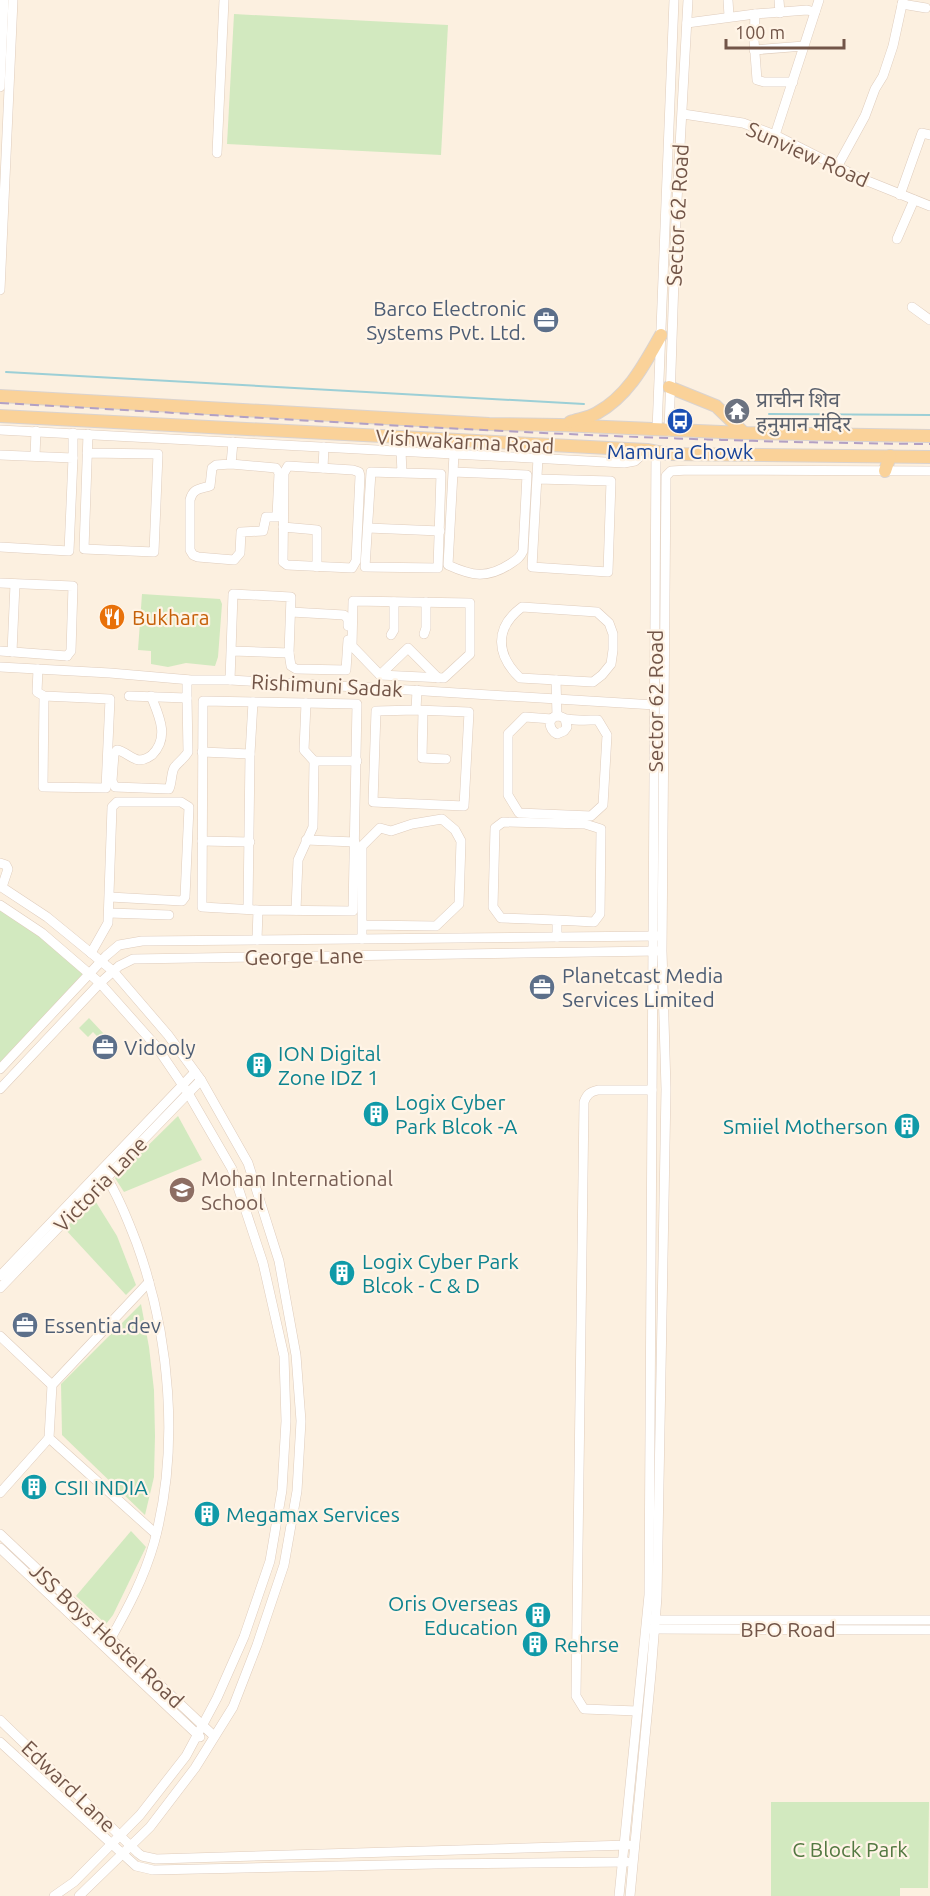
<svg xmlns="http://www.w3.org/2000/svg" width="930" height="1896" font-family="Ubuntu,'Noto Sans Devanagari',sans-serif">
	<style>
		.green { fill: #d2e9bf }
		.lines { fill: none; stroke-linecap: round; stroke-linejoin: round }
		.stream { stroke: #9ccfd6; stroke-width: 2 }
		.minor-casing { stroke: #dfccbc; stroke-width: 10 }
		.major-casing { stroke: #dad3cf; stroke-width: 14 }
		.minor { stroke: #fff; stroke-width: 9 }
		.major { stroke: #fad299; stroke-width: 12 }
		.rail { stroke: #b2a0c4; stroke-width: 2; stroke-dasharray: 9 6; stroke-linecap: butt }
		.labels { text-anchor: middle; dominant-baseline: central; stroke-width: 4.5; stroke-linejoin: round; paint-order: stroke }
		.street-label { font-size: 21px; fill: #725548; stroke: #fff4e6 }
		.service-label { font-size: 21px; fill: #4e5e75; stroke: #fff4e6; text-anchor: start }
		.worship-label { font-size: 21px; fill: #5b616d; stroke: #fff4e6; text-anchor: start }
		.transit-label { font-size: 21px; fill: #164399; stroke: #fff4e6 }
		.food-label { font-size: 21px; fill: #c56008; stroke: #fff4e6; text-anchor: start }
		.culture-label { font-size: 21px; fill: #0d838f; stroke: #fff4e6; text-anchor: start }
		.education-label { font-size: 21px; fill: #785e54; stroke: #fff4e6; text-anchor: start }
		.park-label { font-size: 21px; fill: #537841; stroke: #fff4e6 }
	</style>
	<rect width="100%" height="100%" fill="#fcf0e0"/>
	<!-- green -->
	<g class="green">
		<polygon points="234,14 448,25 441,155 227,144"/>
		<polygon points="142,594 220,599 222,604 218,657 215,666 186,663 168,667 151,664 151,651 138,650"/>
		<polygon points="0,906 90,974 0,1069"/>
		<polygon points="89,1018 104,1034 100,1039 93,1032 88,1037 79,1028"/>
		<polygon points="178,1116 202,1160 124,1192 115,1178"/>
		<polygon points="94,1199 117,1236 136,1285 126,1295 65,1229"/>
		<polygon points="141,1304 149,1347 154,1390 155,1436 154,1477 145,1515 62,1435 61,1384"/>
		<polygon points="131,1531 146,1547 113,1615 106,1624 76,1596"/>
		<polygon points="771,1802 929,1802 928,1888 900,1888 900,1896 771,1896"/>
	</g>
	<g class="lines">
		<!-- stream -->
		<g class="stream">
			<polyline points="6,372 584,404"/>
			<polyline points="769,414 930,415"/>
		</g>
		<defs>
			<g id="minor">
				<polyline points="728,0 729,16"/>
				<polyline points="779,0 780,13"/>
				<polyline points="902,4 926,8"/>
				<polyline points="755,14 807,10 815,12"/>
				<polyline points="687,23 755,14 754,40 757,80 764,82 793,82"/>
				<polyline points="754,50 804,46"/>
				<polyline points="0,87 4,0"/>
				<polyline points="683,114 743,123 775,135 860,178 930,206"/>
				<polyline points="775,135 819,0"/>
				<polyline points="217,153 224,0"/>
				<polyline points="837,167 865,116 875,89 883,76 893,46 903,0"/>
				<polyline points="900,195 922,133 930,135"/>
				<polyline points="897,239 914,200"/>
				<polyline points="0,290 13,0"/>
				<polyline points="912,307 930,320"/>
				<polyline points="0,430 624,463 635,461 647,450"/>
				<polyline points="657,430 674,0"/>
				<polyline points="669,431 676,219 688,0"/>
				<polyline points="401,451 402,473 441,474 438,568 365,567 371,472 402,473"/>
				<polyline points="87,453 158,454 154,552 84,549 88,434"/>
				<polyline points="0,455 73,458 69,551 0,547"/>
				<polyline points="35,456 36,431"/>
				<polyline points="73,458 73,433"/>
				<path d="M231 464 276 468 279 473 277 517H266L263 531 241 532 240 553 234 560 198 557 193 555 190 550V500C193 488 200 489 210 486L212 468 216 465 231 464 233 442"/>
				<polygon points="288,466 353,470 359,472 360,476 356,561 352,568 287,565 283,562 284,473"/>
				<polyline points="323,468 324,447"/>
				<path d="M453 472 527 475 523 551C520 558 516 560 510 564 487 579 472 576 448 565L454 454"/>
				<polyline points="537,479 611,481 608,572 532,567 538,458"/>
				<polyline points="283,527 317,530 317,567"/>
				<polyline points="368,528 440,531"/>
				<polyline points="0,583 73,586 71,651 67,656"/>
				<polygon points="353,601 470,603 470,654 444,678 380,675 352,646"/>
				<path d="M522 607 597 612 609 623 613 634V650L611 664 602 675 593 682 520 678C496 655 494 628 522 607Z"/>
				<polyline points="291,612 344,615 348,619 348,626"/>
				<polyline points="424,634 426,628 426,602"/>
				<polyline points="391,635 394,630 394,602"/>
				<polyline points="0,651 67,656"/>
				<polyline points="12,652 15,584"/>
				<polyline points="289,653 291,666 296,669 346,670 348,640"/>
				<polyline points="0,667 110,673 191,680 230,680 409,690 655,705"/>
				<polyline points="38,669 37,692 44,696 43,787 106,788 110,699 44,696"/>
				<polyline points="380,675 408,648 438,678"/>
				<polyline points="230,680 233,594 291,597 289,653 231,651"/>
				<polyline points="556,680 557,716"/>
				<polyline points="129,696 187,698 187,680"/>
				<path d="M151 696C159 716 170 737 152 755 148 758 144 760 139 760 131 759 125 751 117 750L114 754 112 781 115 787 169 789C172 782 171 774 174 768 178 762 184 759 188 752L187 698"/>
				<polyline points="416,710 376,711 373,802 464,806 469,712 416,710 417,690"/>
				<polyline points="423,711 422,758 446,759"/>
				<path d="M552 719 525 717 508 734V795L519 813 591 816 603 805 607 735 598 720C588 720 577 721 567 719 565 719 561 716 558 716 546 717 549 730 557 734L564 731 567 727 565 719"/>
				<polyline points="202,752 250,754"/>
				<polyline points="314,761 357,761"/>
				<polyline points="306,840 355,842"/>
				<polyline points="202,841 250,842"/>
				<polyline points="0,863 6,865 8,869 2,887"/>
				<polyline points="0,886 47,917 113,971 168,1035 201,1080 248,1163 279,1261 296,1355 301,1421 297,1491 284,1565 257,1645 233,1707 195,1768 150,1827 79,1896"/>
				<polyline points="0,905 42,933 100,983 156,1046 188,1093 232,1169 263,1263 284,1356 286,1421 282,1490 270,1561 244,1637 217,1698 186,1756 140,1815 74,1882 54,1896"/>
				<polyline points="248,909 250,754 253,702"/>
				<polyline points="296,910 298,860 313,827 314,761 304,750 306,703"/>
				<polyline points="109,913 169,915"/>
				<polyline points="557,937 557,920 501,918 493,907 495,828 503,822 585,824 601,829 600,914 594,922 557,920"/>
				<polyline points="362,939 362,846 380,828 391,831 412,824 442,819 455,830 461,841 459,904 436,926 362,925"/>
				<polyline points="257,940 258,910 202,907 203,701 357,704 353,911 258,910"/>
				<polyline points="91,953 108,923 112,807 117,802 181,802 189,807 185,897 182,901 110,897"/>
				<polyline points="0,1069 106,956 119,945 142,941 658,936"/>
				<polyline points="0,1089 100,983 119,966 133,959 657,951"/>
				<path d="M102 1170C117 1193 127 1218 137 1244 170 1336 180 1448 154 1543 144 1578 128 1608 111 1638"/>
				<polyline points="0,1276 195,1072"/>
				<polyline points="149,1282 52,1385 49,1438 156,1534"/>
				<polyline points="0,1288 201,1080"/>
				<polyline points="0,1336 52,1385"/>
				<polyline points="0,1493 49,1438"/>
				<polyline points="0,1534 214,1736"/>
				<polyline points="0,1548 200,1737"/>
				<polyline points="649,1620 930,1620"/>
				<polyline points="650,1629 930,1630"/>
				<path d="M637 1711 584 1709 576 1696 584 1102C587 1094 590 1092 598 1090H652"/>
				<polyline points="0,1720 138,1853 142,1856 156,1859 629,1845"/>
				<polyline points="0,1742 136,1866 153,1870 435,1864 627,1862"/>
				<polyline points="619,1896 649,1595 656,450"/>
				<polyline points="630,1896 651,1674 657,1597 666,1089 662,951 666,476 671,471 688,470 930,471"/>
			</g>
			<g id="major">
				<polyline points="669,387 716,406 744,433"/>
				<polyline points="0,396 489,424 560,425 744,433 930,436"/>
				<polyline points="0,416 647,450 668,454 930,457"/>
				<path d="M570 422C578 419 589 418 597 413 628 396 644 365 661 335"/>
				<polyline points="885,471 890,456"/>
			</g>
		</defs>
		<!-- minor casing -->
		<use href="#minor" class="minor-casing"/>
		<!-- major casing -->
		<use href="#major" class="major-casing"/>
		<!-- minor -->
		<use href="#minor" class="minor"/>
		<!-- major -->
		<use href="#major" class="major"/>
		<!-- rail -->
		<path class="rail" d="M0 403C310 420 620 442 930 444"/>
	</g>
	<!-- icons -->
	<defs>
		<symbol id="office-disc" viewBox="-11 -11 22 22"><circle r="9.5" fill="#5c6f8a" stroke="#fff4e6"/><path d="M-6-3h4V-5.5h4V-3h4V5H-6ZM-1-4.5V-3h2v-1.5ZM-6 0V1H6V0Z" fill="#fff"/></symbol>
		<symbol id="temple-disc" viewBox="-11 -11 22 22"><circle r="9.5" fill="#6b7280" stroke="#fff4e6"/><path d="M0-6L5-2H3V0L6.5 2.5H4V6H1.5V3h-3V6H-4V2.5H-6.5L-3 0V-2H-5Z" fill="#fff"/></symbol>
		<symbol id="bus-disc" viewBox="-11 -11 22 22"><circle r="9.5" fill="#1a4fb4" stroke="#fff4e6"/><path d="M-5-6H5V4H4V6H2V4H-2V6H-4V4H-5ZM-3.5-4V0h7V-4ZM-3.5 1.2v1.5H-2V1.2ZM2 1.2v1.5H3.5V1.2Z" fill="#fff"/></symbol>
		<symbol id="restaurant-disc" viewBox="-11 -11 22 22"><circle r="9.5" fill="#e8710a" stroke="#fff4e6"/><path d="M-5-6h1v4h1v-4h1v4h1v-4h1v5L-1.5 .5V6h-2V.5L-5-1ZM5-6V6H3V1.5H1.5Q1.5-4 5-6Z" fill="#fff"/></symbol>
		<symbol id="building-disc" viewBox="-11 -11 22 22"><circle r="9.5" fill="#0f9aa8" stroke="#fff4e6"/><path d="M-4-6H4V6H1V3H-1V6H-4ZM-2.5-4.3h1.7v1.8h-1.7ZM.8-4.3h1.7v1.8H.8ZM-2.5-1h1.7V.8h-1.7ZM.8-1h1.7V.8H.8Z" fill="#fff"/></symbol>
		<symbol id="school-disc" viewBox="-11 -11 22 22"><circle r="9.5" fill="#8d6e63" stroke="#fff4e6"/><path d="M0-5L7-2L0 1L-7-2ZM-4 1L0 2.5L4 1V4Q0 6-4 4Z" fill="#fff"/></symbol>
	</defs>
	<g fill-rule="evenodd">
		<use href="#office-disc" x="531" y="305" width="30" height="30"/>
		<use href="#temple-disc" x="722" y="396" width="30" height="30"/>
		<use href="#bus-disc" x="665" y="406" width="30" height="30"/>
		<use href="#restaurant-disc" x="97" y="602" width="30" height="30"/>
		<use href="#office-disc" x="527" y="972" width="30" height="30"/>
		<use href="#office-disc" x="90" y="1032" width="30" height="30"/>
		<use href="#building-disc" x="244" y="1050" width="30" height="30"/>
		<use href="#building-disc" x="361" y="1099" width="30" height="30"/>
		<use href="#building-disc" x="892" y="1111" width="30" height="30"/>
		<use href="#school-disc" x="167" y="1175" width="30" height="30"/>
		<use href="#building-disc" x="327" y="1258" width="30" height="30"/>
		<use href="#office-disc" x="10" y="1310" width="30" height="30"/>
		<use href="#building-disc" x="19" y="1472" width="30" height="30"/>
		<use href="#building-disc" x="192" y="1499" width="30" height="30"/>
		<use href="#building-disc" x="523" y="1600" width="30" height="30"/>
		<use href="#building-disc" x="520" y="1629" width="30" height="30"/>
	</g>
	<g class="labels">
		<!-- street labels -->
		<g class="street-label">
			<text transform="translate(808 154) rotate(24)">Sunview Road</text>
			<text transform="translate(677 215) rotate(-87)">Sector 62 Road</text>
			<text transform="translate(465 441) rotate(3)">Vishwakarma Road</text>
			<text transform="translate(327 685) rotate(3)">Rishimuni Sadak</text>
			<text transform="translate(655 701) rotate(-90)">Sector 62 Road</text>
			<text transform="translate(304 956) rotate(-1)">George Lane</text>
			<text transform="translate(100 1184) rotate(-46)">Victoria Lane</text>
			<text x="788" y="1629">BPO Road</text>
			<text transform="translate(107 1635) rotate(43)">JSS Boys Hostel Road</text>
			<text transform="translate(69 1786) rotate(44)">Edward Lane</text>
		</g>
		<!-- service labels -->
		<g class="service-label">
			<text x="526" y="308" text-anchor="end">Barco Electronic<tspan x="526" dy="24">Systems Pvt. Ltd.</tspan></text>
			<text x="562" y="975">Planetcast Media<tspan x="562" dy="24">Services Limited</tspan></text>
			<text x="124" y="1047">Vidooly</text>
			<text x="44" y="1325">Essentia.dev</text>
		</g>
		<!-- worship labels -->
		<g class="worship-label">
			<text x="756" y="399">प्राचीन शिव<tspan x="756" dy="24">हनुमान मंदिर</tspan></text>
		</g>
		<!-- transit labels -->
		<g class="transit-label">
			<text x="680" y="451">Mamura Chowk</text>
		</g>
		<!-- food labels -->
		<g class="food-label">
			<text x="132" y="617">Bukhara</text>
		</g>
		<!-- culture labels -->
		<g class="culture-label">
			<text x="278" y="1053">ION Digital<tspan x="278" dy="24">Zone IDZ 1</tspan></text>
			<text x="395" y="1102">Logix Cyber<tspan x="395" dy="24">Park Blcok -A</tspan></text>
			<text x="888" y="1126" text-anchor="end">Smiiel Motherson</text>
			<text x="362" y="1261">Logix Cyber Park<tspan x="362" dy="24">Blcok - C &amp; D</tspan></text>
			<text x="54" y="1487">CSII INDIA</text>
			<text x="226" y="1514">Megamax Services</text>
			<text x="518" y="1603" text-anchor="end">Oris Overseas<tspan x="518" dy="24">Education</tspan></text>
			<text x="554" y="1644">Rehrse</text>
		</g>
		<!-- education labels -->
		<g class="education-label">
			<text x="201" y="1178">Mohan International<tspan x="201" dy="24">School</tspan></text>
		</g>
		<!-- park labels -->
		<g class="park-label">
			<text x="850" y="1849">C Block Park</text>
		</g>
	</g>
	<!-- scale -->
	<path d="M726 39v9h118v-9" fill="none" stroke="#725548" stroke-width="3"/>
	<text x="735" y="39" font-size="18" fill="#725548" stroke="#fff4e6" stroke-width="4.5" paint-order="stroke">100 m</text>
</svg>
